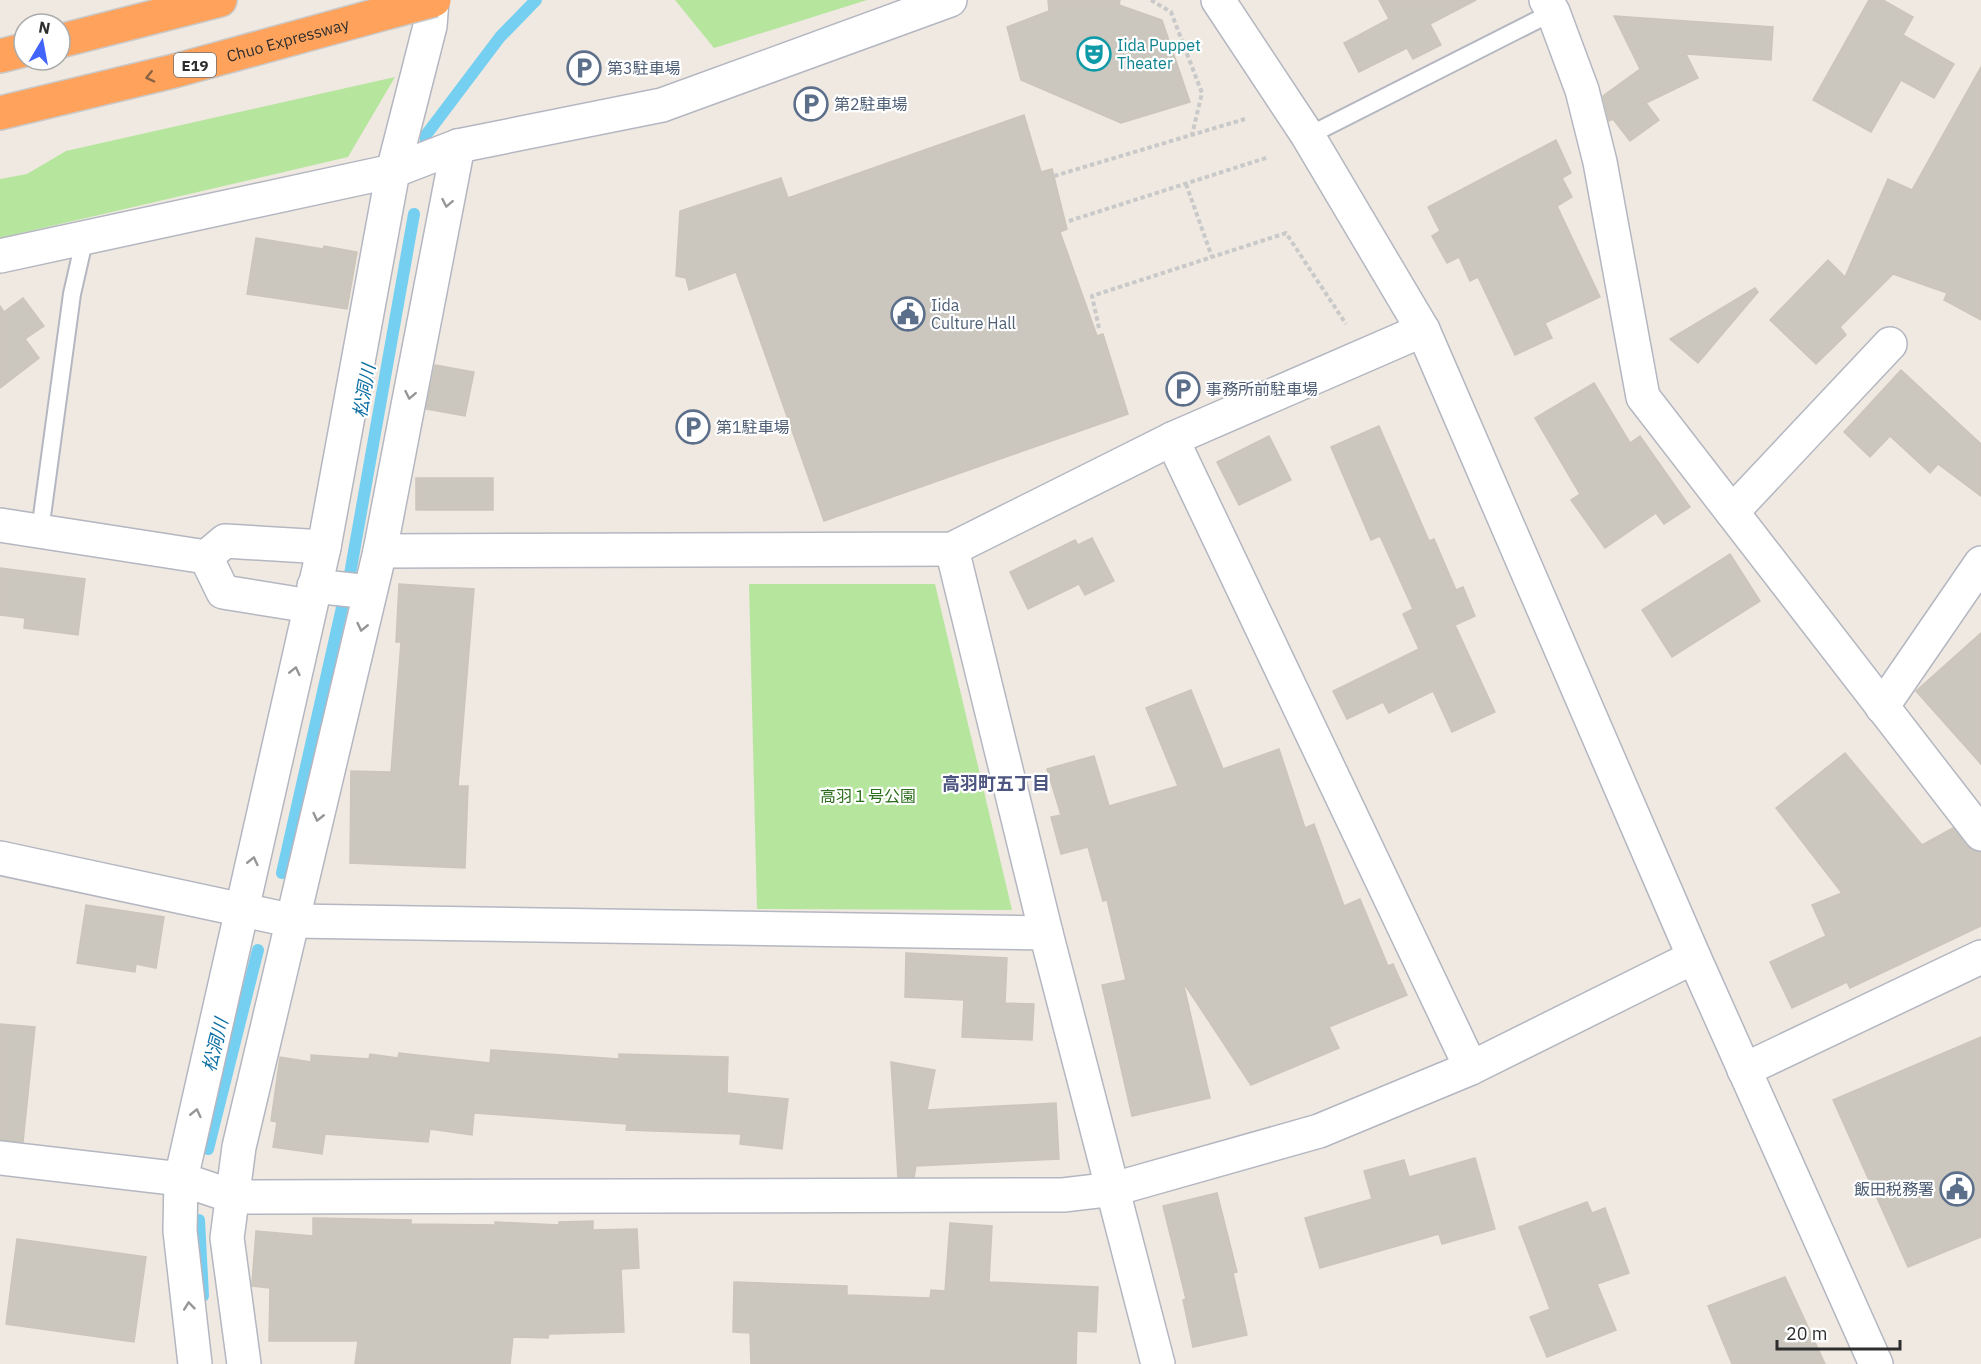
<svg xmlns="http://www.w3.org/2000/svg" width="1981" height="1364" font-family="'IBM Plex Sans','Noto Sans JP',sans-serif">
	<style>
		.green { fill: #b6e59e }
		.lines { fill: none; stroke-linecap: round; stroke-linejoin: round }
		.stream { stroke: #75cff0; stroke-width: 12 }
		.building { fill: #cbc7bf; stroke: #cbc5ba; stroke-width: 1.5 }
		.lane-casing { stroke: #b4b7c1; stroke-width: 20 }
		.street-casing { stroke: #b4b7c1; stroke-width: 36 }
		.secondary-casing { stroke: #b4b7c1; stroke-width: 36 }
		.highway-casing { stroke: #c9c9c9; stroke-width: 36 }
		.path { stroke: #c9c9c9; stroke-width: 4; stroke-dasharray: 4.5 3; stroke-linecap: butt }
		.lane { stroke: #fff; stroke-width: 16 }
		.street { stroke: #fff; stroke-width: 33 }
		.secondary { stroke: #fff; stroke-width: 33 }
		.highway { stroke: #ffa35c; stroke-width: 33 }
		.highway-bridge-casing { stroke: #c9c9c9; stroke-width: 36; stroke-linecap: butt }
		.highway-bridge { stroke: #ffa35c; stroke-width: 33 }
		.oneway { stroke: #8c6343 }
		.oneway2 { stroke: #969696 }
		.labels { text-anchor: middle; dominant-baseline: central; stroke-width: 4.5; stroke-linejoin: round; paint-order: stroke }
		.shield { fill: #fff; stroke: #6d6d6d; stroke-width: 1.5 }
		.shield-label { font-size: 15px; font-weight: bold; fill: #2e2e2e }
		.street-label { font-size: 16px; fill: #2e2e2e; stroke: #fff }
		.culture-label { font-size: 16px; fill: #0d838f; stroke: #fff; text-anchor: start }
		.service-label { font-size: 16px; fill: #4e5e75; stroke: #fff; text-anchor: start }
		.park-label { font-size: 16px; fill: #2c6e1b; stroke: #fff }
		.water-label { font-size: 18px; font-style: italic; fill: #0d6fa3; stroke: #fff }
		.neighbourhood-label { font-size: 18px; font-weight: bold; fill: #4d5680; stroke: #fff }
	</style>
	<rect width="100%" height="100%" fill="#efe9e1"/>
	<!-- green -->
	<g class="green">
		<polygon points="675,0 867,0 714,48"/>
		<polygon points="395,77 348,157 0,238 0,179 27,174 66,151"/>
		<polygon points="749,584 935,584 1012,910 757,909"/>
	</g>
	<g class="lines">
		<!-- stream -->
		<g class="stream">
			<polyline points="426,157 426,135 500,37 536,0"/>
			<polyline points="350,574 414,214"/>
			<polyline points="282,873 343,603"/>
			<polyline points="208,1149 258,950"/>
			<polyline points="199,1220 203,1296"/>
		</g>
	</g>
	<!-- building -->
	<g class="building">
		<polygon points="1048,0 1120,0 1119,5 1162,20 1190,102 1121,123 1021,80 1007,27 1049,11"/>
		<polygon points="1379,0 1476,0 1430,24 1441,45 1413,59 1407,48 1359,72 1344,43 1389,19"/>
		<polygon points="1869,0 1883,0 1913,17 1903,35 1954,64 1934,98 1901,80 1871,132 1813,100"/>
		<polygon points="1614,16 1773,27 1771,60 1686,54 1698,78 1646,103 1659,120 1630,141 1613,119 1609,121 1603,96 1640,69"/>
		<polygon points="1981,67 1981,320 1944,300 1947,293 1893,274 1840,327 1846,335 1816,364 1770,320 1828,260 1845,277 1888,179 1912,190"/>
		<polygon points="1024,115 1041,172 1052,169 1067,229 1060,232 1097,336 1103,334 1128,414 824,521 736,272 689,290 686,278 676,276 680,211 781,178 788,198"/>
		<polygon points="1556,140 1571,173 1562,178 1572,197 1557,206 1600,297 1545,323 1552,338 1515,355 1478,277 1470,281 1459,257 1447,263 1432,236 1440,231 1428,207"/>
		<polygon points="256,238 323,249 324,246 357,252 347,309 247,294"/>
		<polygon points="1755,288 1758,292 1698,363 1670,339"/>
		<polygon points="23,298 44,326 25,339 39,358 0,388 0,306 4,312"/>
		<polygon points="435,365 474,372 465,416 426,409"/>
		<polygon points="1901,370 1981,444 1981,496 1938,464 1930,473 1890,436 1870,457 1844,432"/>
		<polygon points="1594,383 1630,443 1640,436 1690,507 1664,524 1656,513 1605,548 1571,500 1580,494 1535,418"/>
		<polygon points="1379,426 1429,541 1434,539 1456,590 1463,587 1475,616 1455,625 1495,712 1452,732 1433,691 1389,713 1383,702 1347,719 1333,691 1419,649 1403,614 1413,609 1380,536 1371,540 1331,447"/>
		<polygon points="1269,436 1291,480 1239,505 1217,462"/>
		<rect x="416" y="478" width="77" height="32"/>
		<polygon points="1092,538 1114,581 1085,595 1079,584 1028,609 1010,572 1075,540 1078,545"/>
		<polygon points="1730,554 1760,601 1672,657 1642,610"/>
		<polygon points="0,568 85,579 78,635 24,628 25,618 0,615"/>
		<polygon points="399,584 474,589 458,786 468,786 465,868 350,863 351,771 391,772 401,642 396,642"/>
		<polygon points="1981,633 1981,764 1916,691"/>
		<polygon points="1191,690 1223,769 1279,749 1305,828 1314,824 1344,906 1360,899 1388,966 1393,964 1407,995 1329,1027 1339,1048 1251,1085 1183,982 1210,1098 1132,1116 1102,985 1126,980 1107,900 1103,901 1088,847 1061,854 1051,817 1061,815 1047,769 1094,756 1109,806 1178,786 1146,708"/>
		<polygon points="1845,753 1922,845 1953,828 1967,846 1981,852 1981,926 1850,988 1847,982 1792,1008 1770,962 1826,936 1812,905 1842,893 1776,808"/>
		<polygon points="86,905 164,917 156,968 136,964 135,972 77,963"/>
		<polygon points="906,953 1007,958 1005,1003 1034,1004 1032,1040 962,1037 964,1000 905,997"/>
		<polygon points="0,1024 35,1027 23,1142 0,1140"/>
		<polygon points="1981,1037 1981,1237 1908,1267 1833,1100"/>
		<polygon points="491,1050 619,1059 619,1054 728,1057 727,1093 788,1099 782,1149 740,1144 741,1134 626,1130 627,1124 474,1113 472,1135 430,1129 428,1142 325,1134 322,1154 273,1147 277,1122 271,1121 280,1057 311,1062 311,1055 369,1059 370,1054 398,1058 399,1053 490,1063"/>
		<polygon points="891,1062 935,1070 927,1110 1056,1103 1059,1159 916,1166 914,1177 898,1177"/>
		<polygon points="1475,1158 1495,1229 1442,1244 1439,1234 1320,1268 1305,1218 1372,1199 1364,1171 1404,1160 1409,1177"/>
		<polygon points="1217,1193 1237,1272 1233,1273 1247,1335 1193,1347 1183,1300 1186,1299 1163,1206"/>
		<polygon points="1587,1202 1592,1213 1605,1208 1629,1273 1597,1284 1616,1330 1547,1357 1530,1317 1550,1309 1519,1227"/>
		<polygon points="313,1218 411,1220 411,1224 495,1225 495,1222 559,1225 559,1222 593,1221 593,1230 637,1229 639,1268 621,1269 624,1332 549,1334 548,1338 513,1337 510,1364 355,1364 358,1341 269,1341 270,1288 252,1286 252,1283 256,1231 313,1236"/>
		<polygon points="950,1223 992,1226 989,1282 1098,1287 1096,1332 1077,1331 1076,1364 751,1364 750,1333 733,1332 734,1282 847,1286 847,1295 930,1298 931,1290 945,1291"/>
		<polygon points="17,1239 146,1257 134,1342 6,1324"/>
		<polygon points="1785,1277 1825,1364 1732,1364 1708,1306"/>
	</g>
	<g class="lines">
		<defs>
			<g id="lane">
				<polyline points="1308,136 1553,12"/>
				<polyline points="40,531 72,294 85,237"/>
			</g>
			<g id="street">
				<polyline points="1546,0 1553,12 1582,90 1600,162 1643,397 1981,834"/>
				<polyline points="0,256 393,171 458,146 662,105 950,0"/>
				<polyline points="1172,439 1471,1068"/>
				<polyline points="1732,512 1890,344"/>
				<polyline points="0,525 206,557 225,541 324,547"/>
				<polyline points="952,549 1046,933 1158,1364"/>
				<polyline points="380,551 952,549 1172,439 1423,330"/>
				<polyline points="206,557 223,592 310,606"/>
				<polyline points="314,586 370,592"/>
				<polyline points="1882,707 1981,563"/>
				<polyline points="0,858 294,921 1046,933"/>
				<polyline points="1744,1070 1981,957"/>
				<polyline points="0,1158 181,1179 234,1197 1063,1195 1114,1189 1319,1131 1471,1068 1694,957"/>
				<polyline points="195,1364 180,1231 181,1179 324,547 393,171 430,26 432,0"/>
				<polyline points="244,1364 227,1238 239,1147 380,551 458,146"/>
			</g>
			<polyline id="secondary" points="1218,0 1308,136 1423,330 1694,957 1876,1364"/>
			<g id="highway">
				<polyline points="60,41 220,0"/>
				<polyline points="0,56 24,50"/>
				<path id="s1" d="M0 113 174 71 389 12"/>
			</g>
		</defs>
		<!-- lane casing -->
		<use href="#lane" class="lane-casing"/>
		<!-- street casing -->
		<use href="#street" class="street-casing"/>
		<!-- secondary casing -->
		<use href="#secondary" class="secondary-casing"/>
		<!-- highway casing -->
		<use href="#highway" class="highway-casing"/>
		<!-- path -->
		<g class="path">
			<polyline points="1151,0 1171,12 1202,93 1192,135"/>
			<polyline points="1054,176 1245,119"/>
			<polyline points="1186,184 1212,257"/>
			<polyline points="1069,221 1269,157"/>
			<polyline points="1099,328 1092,296 1286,233 1346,324"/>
		</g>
		<!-- lane -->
		<use href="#lane" class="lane"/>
		<!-- street -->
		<use href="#street" class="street"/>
		<!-- secondary -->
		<use href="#secondary" class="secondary"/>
		<!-- highway -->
		<use href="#highway" class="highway"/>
		<defs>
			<polyline id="highway-bridge" points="389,12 434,0"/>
		</defs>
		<!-- highway-bridge casing -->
		<use href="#highway-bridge" class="highway-bridge-casing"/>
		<!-- highway-bridge -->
		<use href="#highway-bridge" class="highway-bridge"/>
	</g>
	<!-- one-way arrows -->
	<defs><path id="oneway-chevron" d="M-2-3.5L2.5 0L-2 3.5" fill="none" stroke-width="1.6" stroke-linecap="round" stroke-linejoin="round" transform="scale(1.5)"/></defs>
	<use class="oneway" href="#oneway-chevron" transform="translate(150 77) rotate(167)"/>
	<g class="oneway2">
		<use href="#oneway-chevron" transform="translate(447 203) rotate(101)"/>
		<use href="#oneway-chevron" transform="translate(410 395) rotate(101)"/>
		<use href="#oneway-chevron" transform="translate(362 627) rotate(103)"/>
		<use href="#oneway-chevron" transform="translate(295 671) rotate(-77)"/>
		<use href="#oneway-chevron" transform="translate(318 817) rotate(103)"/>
		<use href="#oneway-chevron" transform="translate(253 861) rotate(-77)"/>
		<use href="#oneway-chevron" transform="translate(196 1113) rotate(-77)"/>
		<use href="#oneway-chevron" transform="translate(189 1306) rotate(-96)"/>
	</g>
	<!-- icons -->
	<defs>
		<symbol id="theatre-ring" viewBox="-11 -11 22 22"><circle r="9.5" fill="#fff" stroke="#0f9aa8" stroke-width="1.5"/><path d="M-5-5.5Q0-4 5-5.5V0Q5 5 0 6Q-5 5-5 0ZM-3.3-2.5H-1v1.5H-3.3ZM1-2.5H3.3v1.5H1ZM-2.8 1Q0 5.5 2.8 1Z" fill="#0f9aa8"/></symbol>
		<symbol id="parking-ring" viewBox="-11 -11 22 22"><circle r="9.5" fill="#fff" stroke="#5c6f8a" stroke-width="1.5"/><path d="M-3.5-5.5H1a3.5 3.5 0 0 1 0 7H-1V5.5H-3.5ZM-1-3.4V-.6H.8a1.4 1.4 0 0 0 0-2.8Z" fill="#5c6f8a"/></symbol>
		<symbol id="civic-ring" viewBox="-11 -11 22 22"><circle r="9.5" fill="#fff" stroke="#5c6f8a" stroke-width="1.5"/><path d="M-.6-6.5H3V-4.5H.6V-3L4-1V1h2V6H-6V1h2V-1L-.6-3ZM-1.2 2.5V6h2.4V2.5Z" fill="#5c6f8a"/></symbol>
	</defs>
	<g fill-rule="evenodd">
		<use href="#theatre-ring" x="1075" y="35" width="38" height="38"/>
		<use href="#parking-ring" x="565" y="49" width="38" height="38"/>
		<use href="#parking-ring" x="792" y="85" width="38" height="38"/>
		<use href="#civic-ring" x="889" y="295" width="38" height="38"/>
		<use href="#parking-ring" x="1164" y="370" width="38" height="38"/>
		<use href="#parking-ring" x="674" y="408" width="38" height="38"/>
		<use href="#civic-ring" x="1938" y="1170" width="38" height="38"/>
	</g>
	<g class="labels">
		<!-- shield labels -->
		<rect class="shield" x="174" y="53" width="42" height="24" rx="4.5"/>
		<g class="shield-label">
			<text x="195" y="65">E19</text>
		</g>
		<!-- street labels -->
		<g class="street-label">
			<text stroke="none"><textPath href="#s1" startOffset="297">Chuo Expressway</textPath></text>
		</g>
		<!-- culture labels -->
		<g class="culture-label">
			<text x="1117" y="45">Iida Puppet<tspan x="1117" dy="18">Theater</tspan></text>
		</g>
		<!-- service labels -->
		<g class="service-label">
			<text x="607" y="68">第3駐車場</text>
			<text x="834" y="104">第2駐車場</text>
			<text x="931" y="305">Iida<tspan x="931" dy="18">Culture Hall</tspan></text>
			<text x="1206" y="389">事務所前駐車場</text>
			<text x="716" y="427">第1駐車場</text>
			<text x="1934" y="1189" text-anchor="end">飯田税務署</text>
		</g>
		<!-- park labels -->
		<g class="park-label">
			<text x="868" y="796">高羽１号公園</text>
		</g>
		<!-- water labels -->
		<g class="water-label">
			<text transform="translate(364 391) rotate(-80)">松洞川</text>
			<text transform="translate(215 1045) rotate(-76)">松洞川</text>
		</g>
		<!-- neighbourhood labels -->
		<g class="neighbourhood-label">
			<text x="996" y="783">高羽町五丁目</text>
		</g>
	</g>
	<!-- north arrow -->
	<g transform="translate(42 42) rotate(10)"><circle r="28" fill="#ffffff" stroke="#ababab" stroke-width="1.5"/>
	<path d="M0-4.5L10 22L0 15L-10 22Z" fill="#4264fb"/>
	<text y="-9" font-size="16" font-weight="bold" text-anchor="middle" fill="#2e2e2e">N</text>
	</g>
	<!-- scale -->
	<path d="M1777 1340v9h123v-9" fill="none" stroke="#2e2e2e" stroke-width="3"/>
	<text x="1786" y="1340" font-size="18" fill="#2e2e2e" stroke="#ffffff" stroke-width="4.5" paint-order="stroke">20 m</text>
</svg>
